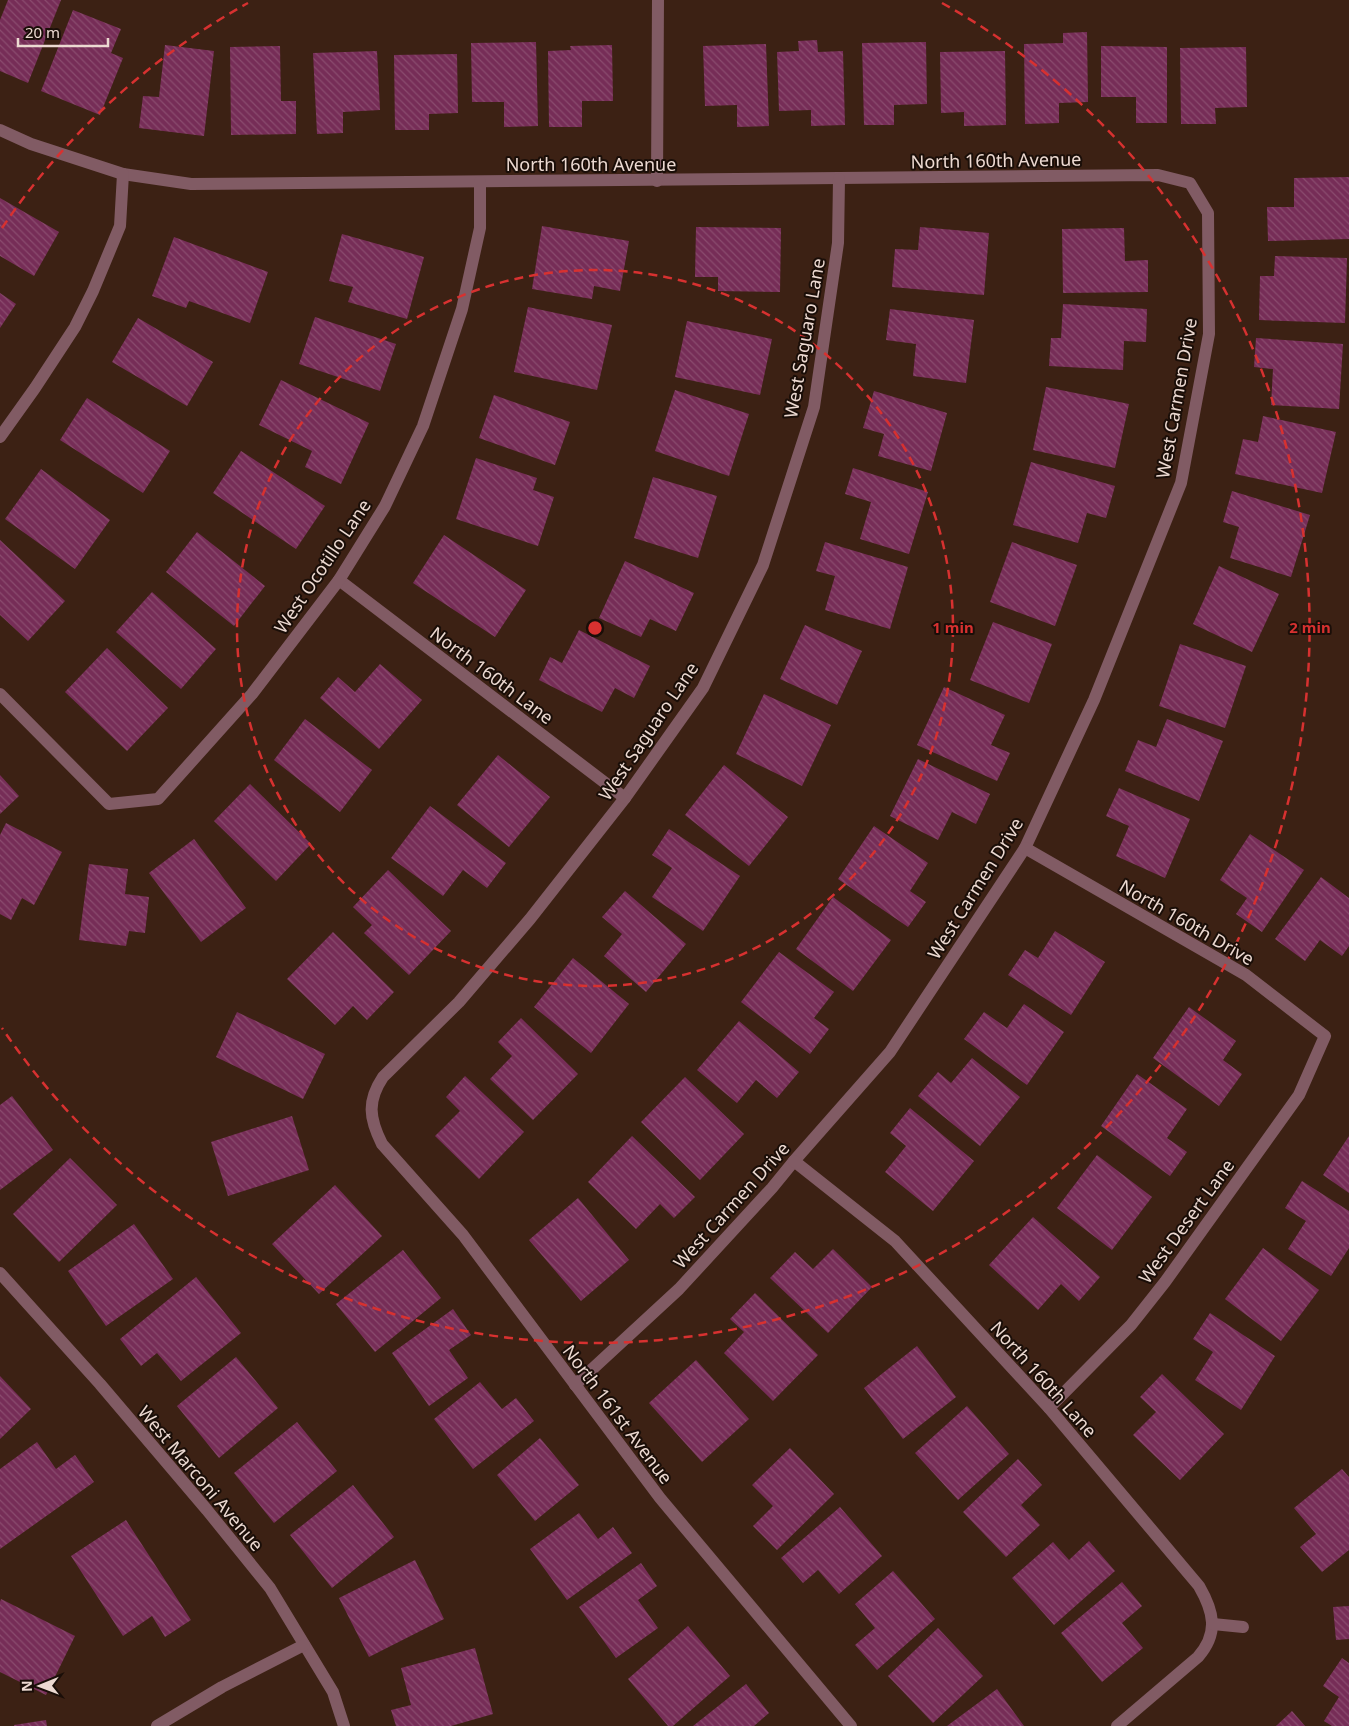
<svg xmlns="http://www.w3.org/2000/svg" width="1349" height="1726" font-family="'Noto Sans',sans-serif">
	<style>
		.building { fill: url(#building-back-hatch) }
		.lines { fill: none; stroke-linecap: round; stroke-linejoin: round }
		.street { stroke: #815b64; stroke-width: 12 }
		.ring { fill: none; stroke: #d73130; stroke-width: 2.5; stroke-dasharray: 9 6 }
		.labels { text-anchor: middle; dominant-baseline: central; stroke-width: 4; stroke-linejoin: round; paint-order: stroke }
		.street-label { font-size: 18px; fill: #ecd9d1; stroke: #1a0e08 }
		.centre { fill: #d73130; stroke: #1a0e08; stroke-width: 2.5 }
		.ring-label { font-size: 15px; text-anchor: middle; font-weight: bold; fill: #d73130; stroke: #1a0e08; stroke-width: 4; stroke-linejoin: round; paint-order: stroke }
	</style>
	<defs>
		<pattern id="building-back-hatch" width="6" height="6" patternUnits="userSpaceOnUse" patternTransform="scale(1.25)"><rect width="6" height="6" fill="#762d57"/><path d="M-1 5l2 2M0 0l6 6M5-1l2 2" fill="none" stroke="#8a4b6e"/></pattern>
	</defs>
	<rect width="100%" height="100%" fill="#3c2114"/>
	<!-- building -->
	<g class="building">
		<polygon points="8,0 61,0 28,83 0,71 0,20"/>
		<polygon points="73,10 121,29 111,53 123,58 100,115 41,91"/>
		<polygon points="1087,32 1088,102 1059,103 1059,123 1025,124 1024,44 1063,43 1063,33"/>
		<polygon points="817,40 818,52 843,51 845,125 811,126 811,110 779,111 777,52 799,51 798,41"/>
		<polygon points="536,42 538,126 504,127 504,102 472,102 471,43"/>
		<polygon points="926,42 927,104 894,105 894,125 864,125 862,43"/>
		<polygon points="766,44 769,126 737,127 737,105 705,106 703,46"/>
		<polygon points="165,45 214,51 204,136 139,128 143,96 159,97"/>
		<polygon points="612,45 613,101 582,101 582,127 549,127 548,51 571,50 570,46"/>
		<polygon points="280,46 281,101 296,101 296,134 231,135 230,47"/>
		<polygon points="1101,46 1167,47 1167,123 1136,123 1136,97 1101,97"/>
		<polygon points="1246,47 1247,107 1215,108 1216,124 1181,124 1180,48"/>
		<polygon points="377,51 380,110 343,112 343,133 317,134 313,53"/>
		<polygon points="1005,51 1006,125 964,126 964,112 941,113 940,52"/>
		<polygon points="457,54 458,113 429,114 429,130 395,130 394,55"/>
		<polygon points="1349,177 1349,239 1268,241 1267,207 1294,207 1294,178"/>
		<polygon points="0,198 59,232 34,276 0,256"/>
		<polygon points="542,226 629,241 620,291 594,286 592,299 532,289"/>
		<polygon points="696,227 781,228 780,292 718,291 718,277 695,277"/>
		<polygon points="920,227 989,233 984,295 892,287 895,249 918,250"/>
		<polygon points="1124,228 1125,261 1148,260 1148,292 1063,293 1062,229"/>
		<polygon points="342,234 424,257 407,319 348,302 353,287 329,281"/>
		<polygon points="174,237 268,272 250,323 189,301 186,308 152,296"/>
		<polygon points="1275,256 1347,258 1345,323 1259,320 1260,276 1274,276"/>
		<polygon points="0,293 16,304 0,328"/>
		<polygon points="1063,304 1147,309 1146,342 1124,341 1123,370 1049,366 1051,338 1061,338"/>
		<polygon points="528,307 612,325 597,390 514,372"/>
		<polygon points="890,309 974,320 966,383 913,376 916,344 886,340"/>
		<polygon points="315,317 396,344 380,391 299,364"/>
		<polygon points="138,318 213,362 187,406 112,362"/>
		<polygon points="687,321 772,339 760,395 675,377"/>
		<polygon points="1256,338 1343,344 1339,409 1271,405 1273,369 1254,367"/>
		<polygon points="281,380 369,423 341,484 305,467 312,451 259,425"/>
		<polygon points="1046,387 1129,404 1115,468 1033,450"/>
		<polygon points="675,390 749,414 729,476 655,451"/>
		<polygon points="874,391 947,413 931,471 878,456 884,434 863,428"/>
		<polygon points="494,395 570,422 555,465 479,438"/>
		<polygon points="87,398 170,451 143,493 60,440"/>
		<polygon points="1263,416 1336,432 1322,493 1235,474 1243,439 1258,442"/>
		<polygon points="241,451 325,506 296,549 213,493"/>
		<polygon points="476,458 537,478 533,490 554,497 538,546 456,519"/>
		<polygon points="1031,462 1115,486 1106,518 1087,513 1078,543 1013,525"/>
		<polygon points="853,468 928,492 909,554 860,539 871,502 845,494"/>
		<polygon points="41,469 110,520 75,569 5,519"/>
		<polygon points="653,477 717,496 698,558 634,538"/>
		<polygon points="1232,491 1310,515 1291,577 1230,558 1239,527 1223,522"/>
		<polygon points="197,532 265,586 234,626 166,572"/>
		<polygon points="444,535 526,590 495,637 413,583"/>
		<polygon points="0,540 65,601 28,641 0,615"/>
		<polygon points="825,542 908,567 890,629 825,610 835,576 816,571"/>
		<polygon points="1012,542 1077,565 1055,626 990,602"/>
		<polygon points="625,561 694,593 676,631 650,619 641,637 599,618"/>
		<polygon points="1219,566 1279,594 1252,652 1193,624"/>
		<polygon points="152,592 216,649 181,689 116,632"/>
		<polygon points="993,622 1052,644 1029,703 970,680"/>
		<polygon points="805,625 862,651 837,705 780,679"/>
		<polygon points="579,630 650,666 634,698 615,688 602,712 539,680 550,657 562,663"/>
		<polygon points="1180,644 1246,666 1225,728 1159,706"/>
		<polygon points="107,648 168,708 127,751 65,692"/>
		<polygon points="380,664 422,700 379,749 320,698 338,677 355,692"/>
		<polygon points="944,687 1005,715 991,745 1010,753 997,781 917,745"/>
		<polygon points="764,694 831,725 802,786 736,754"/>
		<polygon points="305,719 372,770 340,812 274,760"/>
		<polygon points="1167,719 1223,741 1199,801 1125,771 1138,740 1156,747"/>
		<polygon points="498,755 550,797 509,847 457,805"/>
		<polygon points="918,759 990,794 976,824 952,812 938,840 890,816"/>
		<polygon points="724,765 788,817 749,866 685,815"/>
		<polygon points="0,775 19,796 0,814"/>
		<polygon points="250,784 311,844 276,881 214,821"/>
		<polygon points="1119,788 1190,819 1165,878 1116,856 1129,826 1106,816"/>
		<polygon points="430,806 506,863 487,888 463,870 443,896 391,858"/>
		<polygon points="6,823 62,852 34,905 22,898 11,920 0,914 0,835"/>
		<polygon points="874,826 928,863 910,891 926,902 908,927 838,879"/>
		<polygon points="669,829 740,876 703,931 652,897 672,868 652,855"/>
		<polygon points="1250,834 1304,870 1262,932 1236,914 1247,898 1220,880"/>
		<polygon points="194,839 246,908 201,942 149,873"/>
		<polygon points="89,864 128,869 125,894 149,897 145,933 129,931 126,946 79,940"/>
		<polygon points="388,870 451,931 409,975 364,933 372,925 353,907"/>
		<polygon points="1321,877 1349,898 1349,946 1342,956 1320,940 1305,961 1275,939"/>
		<polygon points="625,891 686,944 646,992 604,956 622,934 602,917"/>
		<polygon points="833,897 891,940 853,991 796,949"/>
		<polygon points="1055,931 1105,962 1071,1015 1008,975 1025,950 1038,958"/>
		<polygon points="333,932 394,992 367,1020 353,1006 335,1025 287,979"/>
		<polygon points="779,952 834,992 814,1018 829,1029 810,1054 741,1002"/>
		<polygon points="573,958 629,1004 591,1053 534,1007"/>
		<polygon points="1024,1004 1064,1032 1027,1085 964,1039 984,1012 1007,1028"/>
		<polygon points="1189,1007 1236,1041 1223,1060 1242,1074 1219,1106 1153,1058"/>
		<polygon points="237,1012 325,1054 303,1099 216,1057"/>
		<polygon points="521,1018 578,1074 533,1120 490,1079 512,1056 498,1042"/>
		<polygon points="739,1021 799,1072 777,1098 756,1080 737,1103 697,1070"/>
		<polygon points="972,1058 1020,1097 980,1146 918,1096 938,1072 951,1083"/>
		<polygon points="1137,1074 1187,1109 1167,1138 1187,1152 1170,1176 1101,1126"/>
		<polygon points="465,1076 524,1132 479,1179 435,1136 460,1111 446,1097"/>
		<polygon points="685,1077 744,1134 700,1180 641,1122"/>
		<polygon points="12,1096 53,1150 0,1190 0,1105"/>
		<polygon points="910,1108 974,1161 933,1211 885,1172 906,1146 890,1133"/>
		<polygon points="292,1116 309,1170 228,1196 211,1142"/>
		<polygon points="632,1136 695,1197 674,1218 660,1204 636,1229 588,1182"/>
		<polygon points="1349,1136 1349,1193 1323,1175"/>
		<polygon points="1097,1155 1152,1197 1112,1250 1057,1208"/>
		<polygon points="70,1158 117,1205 59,1262 13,1214"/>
		<polygon points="1302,1181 1349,1211 1349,1248 1331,1276 1288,1249 1306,1221 1285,1208"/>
		<polygon points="335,1185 382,1236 319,1294 272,1244"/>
		<polygon points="578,1198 629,1260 581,1301 529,1240"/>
		<polygon points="1033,1217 1100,1277 1079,1301 1061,1284 1038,1310 989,1265"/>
		<polygon points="134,1224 173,1279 106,1326 68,1271"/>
		<polygon points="1263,1248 1319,1290 1281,1341 1225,1299"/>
		<polygon points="833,1249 872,1287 828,1333 770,1278 795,1252 813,1269"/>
		<polygon points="403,1250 441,1298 375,1352 336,1304"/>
		<polygon points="196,1277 241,1333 181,1381 157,1353 141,1366 120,1339"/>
		<polygon points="755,1293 818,1355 773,1401 724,1353 744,1332 730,1319"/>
		<polygon points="453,1309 471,1335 449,1350 468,1378 429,1406 392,1353"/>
		<polygon points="1210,1313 1275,1356 1241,1410 1195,1380 1213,1352 1193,1339"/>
		<polygon points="917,1346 956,1397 903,1439 864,1388"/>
		<polygon points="236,1357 278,1408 219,1458 177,1406"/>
		<polygon points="696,1360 749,1419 702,1462 649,1403"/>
		<polygon points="1162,1374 1224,1434 1180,1480 1133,1435 1156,1412 1140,1397"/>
		<polygon points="0,1376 31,1409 0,1439"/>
		<polygon points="480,1382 502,1409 516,1398 534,1421 473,1469 434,1419"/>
		<polygon points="967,1406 1009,1454 958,1500 915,1453"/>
		<polygon points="297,1422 337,1471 274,1523 234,1473"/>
		<polygon points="540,1438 579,1485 535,1521 497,1475"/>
		<polygon points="37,1442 56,1469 75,1455 94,1482 0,1549 0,1469"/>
		<polygon points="790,1448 834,1494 777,1550 753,1526 773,1506 752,1485"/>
		<polygon points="1018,1459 1042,1485 1021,1505 1040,1525 1006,1557 963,1512"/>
		<polygon points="1342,1469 1349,1477 1349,1550 1322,1572 1300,1547 1316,1534 1294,1508"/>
		<polygon points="353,1485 394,1537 332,1588 290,1535"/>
		<polygon points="840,1507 882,1556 839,1594 818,1570 803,1583 781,1558"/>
		<polygon points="579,1513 598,1539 613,1527 632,1553 567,1600 530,1549"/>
		<polygon points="126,1520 191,1620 165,1637 152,1616 123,1636 71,1556"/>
		<polygon points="1089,1541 1115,1571 1054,1625 1012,1578 1053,1542 1069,1560"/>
		<polygon points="415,1560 444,1619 369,1657 339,1598"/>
		<polygon points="641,1563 657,1586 638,1600 658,1628 616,1658 579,1607"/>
		<polygon points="893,1571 935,1619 877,1670 855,1645 875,1628 855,1604"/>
		<polygon points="1122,1582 1142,1606 1122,1623 1143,1648 1102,1682 1061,1633"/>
		<polygon points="1,1599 75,1636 46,1695 0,1672 0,1602"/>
		<polygon points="1349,1606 1349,1639 1336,1640 1333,1607"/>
		<polygon points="688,1626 730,1676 673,1726 668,1726 628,1679"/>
		<polygon points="938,1628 983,1676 933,1723 888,1676"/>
		<polygon points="475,1648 493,1714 451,1726 396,1726 391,1710 411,1705 401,1668"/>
		<polygon points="1342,1658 1349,1663 1349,1726 1332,1726 1324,1721 1339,1697 1323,1686"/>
		<polygon points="746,1684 769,1713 754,1726 693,1726"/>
		<polygon points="997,1689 1024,1726 947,1726"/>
		<polygon points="1292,1711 1305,1726 1276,1726"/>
		<polygon points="46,1720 47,1726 14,1726 14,1725"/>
	</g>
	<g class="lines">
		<!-- street -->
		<g class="street">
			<polyline points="0,130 31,144 123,174 191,184 1158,175 1190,183 1208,213 1209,334 1181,483 1094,700 1025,848 890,1052 794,1161 772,1188 679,1289 575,1385"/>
			<path d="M839 179 838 243 814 407 763 565 703 688 625 798 530 919 459 1002 383 1077C367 1101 369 1118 382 1144L463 1235 660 1498 851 1726"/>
			<polyline points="657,181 658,0"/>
			<polyline points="0,437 35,388 75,327 93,291 120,226 123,174"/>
			<polyline points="339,580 625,798"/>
			<polyline points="0,694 109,804 158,799 252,694 339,580 385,506 423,426 462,309 480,228 480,182"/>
			<polyline points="1025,848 1246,975 1325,1036 1299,1095 1165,1282 1131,1325 1049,1408"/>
			<path d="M794 1161 895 1241 1049 1408 1199 1586C1214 1612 1219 1633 1198 1657L1117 1726"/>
			<polyline points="0,1273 100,1384 207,1510 270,1588 333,1692 344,1726"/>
			<polyline points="1213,1624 1243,1627"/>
			<polyline points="157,1726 222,1687 304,1645"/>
		</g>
	</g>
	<!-- distance rings -->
	<g class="ring">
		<circle cx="595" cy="628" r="358"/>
		<path d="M2 228A715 715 0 0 1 248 3M942 3A715 715 0 1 1 2 1028"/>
	</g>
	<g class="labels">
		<!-- street labels -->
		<g class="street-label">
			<text transform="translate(996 160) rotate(-1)">North 160th Avenue</text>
			<text x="591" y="164">North 160th Avenue</text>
			<text transform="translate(804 338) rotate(-80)">West Saguaro Lane</text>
			<text transform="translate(1176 398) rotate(-80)">West Carmen Drive</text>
			<text transform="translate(322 566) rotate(-56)">West Ocotillo Lane</text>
			<text transform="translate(492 675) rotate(37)">North 160th Lane</text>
			<text transform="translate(648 731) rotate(-56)">West Saguaro Lane</text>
			<text transform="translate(975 888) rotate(-58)">West Carmen Drive</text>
			<text transform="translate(1187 922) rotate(30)">North 160th Drive</text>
			<text transform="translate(731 1205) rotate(-48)">West Carmen Drive</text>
			<text transform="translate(1186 1221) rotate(-54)">West Desert Lane</text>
			<text transform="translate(1044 1379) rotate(48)">North 160th Lane</text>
			<text transform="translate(618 1414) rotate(53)">North 161st Avenue</text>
			<text transform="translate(201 1478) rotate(50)">West Marconi Avenue</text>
		</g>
	</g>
	<circle cx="595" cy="628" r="8" class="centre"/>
	<g class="ring-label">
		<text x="953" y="633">1 min</text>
		<text x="1310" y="633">2 min</text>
	</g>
	<!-- north arrow -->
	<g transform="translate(40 1686) rotate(269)" stroke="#1a0e08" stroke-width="4" paint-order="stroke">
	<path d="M0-4L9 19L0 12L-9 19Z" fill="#ecd9d1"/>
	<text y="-8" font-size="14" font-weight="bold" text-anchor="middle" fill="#ecd9d1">N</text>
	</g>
	<!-- scale -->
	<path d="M18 38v8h90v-8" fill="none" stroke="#ecd9d1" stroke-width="2.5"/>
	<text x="25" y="38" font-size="15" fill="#ecd9d1" stroke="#1a0e08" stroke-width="4" paint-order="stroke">20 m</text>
</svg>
